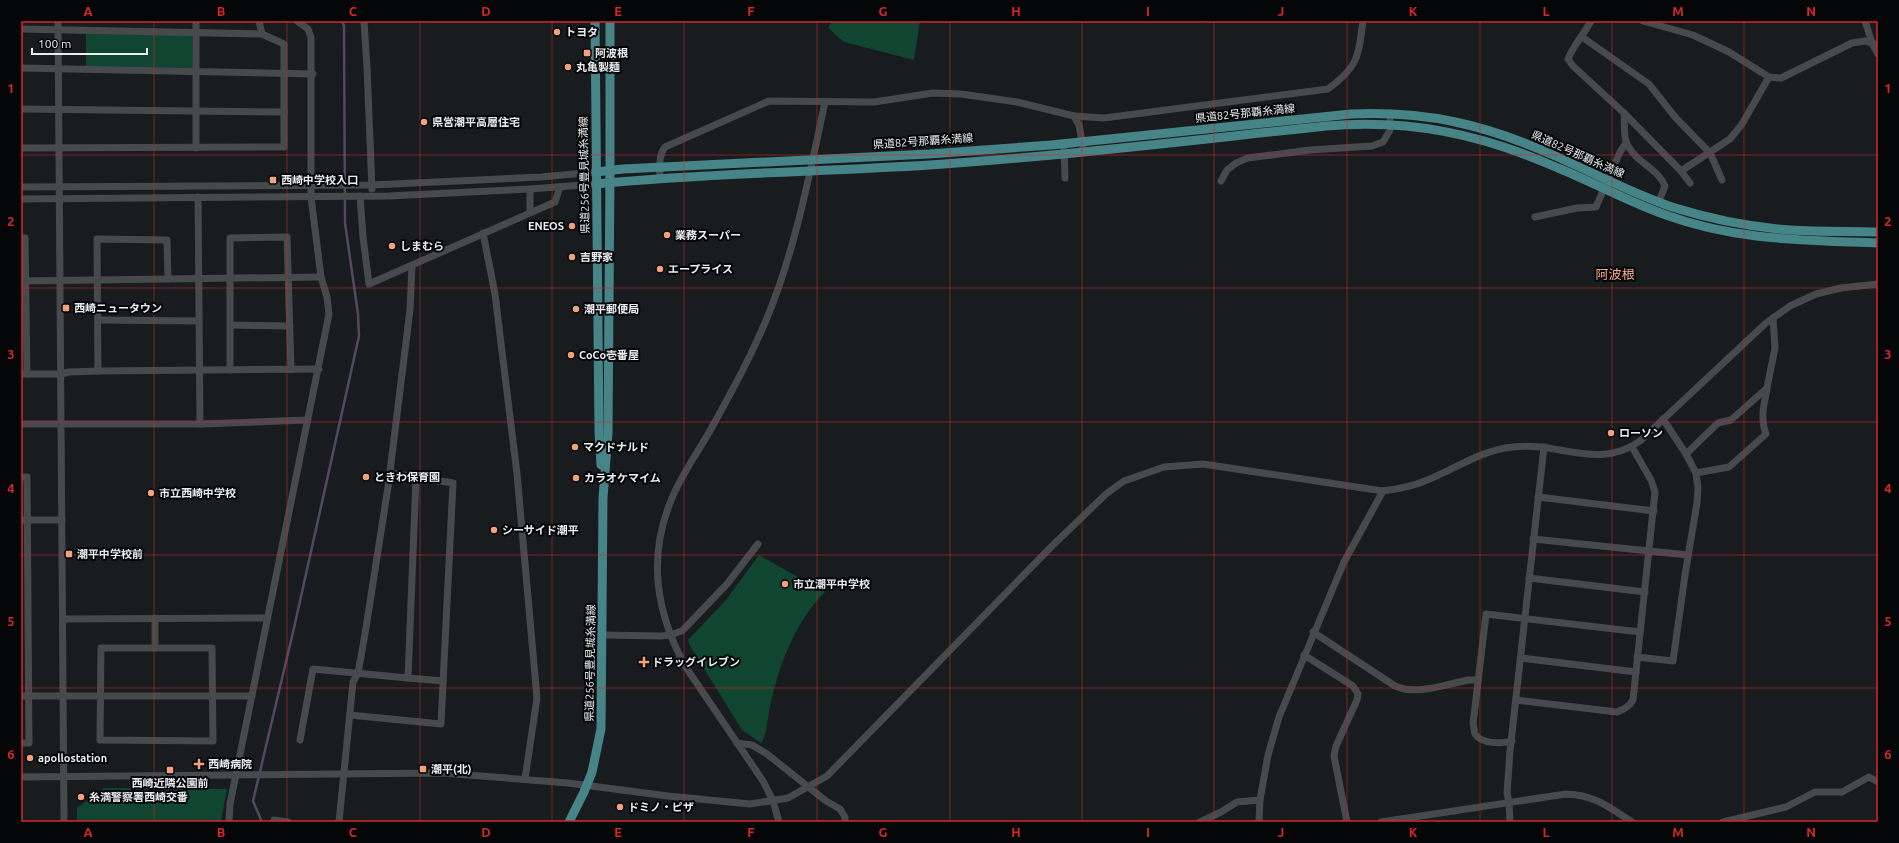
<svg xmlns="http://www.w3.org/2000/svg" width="1899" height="843" font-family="Ubuntu,'Noto Sans JP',sans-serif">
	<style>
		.green { fill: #104531 }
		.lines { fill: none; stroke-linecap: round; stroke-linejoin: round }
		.stream { stroke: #534762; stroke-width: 2.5 }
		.minor { stroke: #464a4d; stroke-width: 7 }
		.major { stroke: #468488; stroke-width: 9 }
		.grid { fill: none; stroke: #d62828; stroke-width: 1; stroke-opacity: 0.55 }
		.poi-dot { fill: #f1a17c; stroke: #050607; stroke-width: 1.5 }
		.labels { text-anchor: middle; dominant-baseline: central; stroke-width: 4; stroke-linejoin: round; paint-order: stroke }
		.poi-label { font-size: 11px; font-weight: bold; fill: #eaedef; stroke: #050607; text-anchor: start }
		.street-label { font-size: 11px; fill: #eaedef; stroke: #050607 }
		.quarter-label { font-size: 13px; fill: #faaf8c; stroke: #050607 }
		.neatline { fill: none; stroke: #d62828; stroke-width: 1.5 }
		.grid-label { font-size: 13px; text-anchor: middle; font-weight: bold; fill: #d62828 }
	</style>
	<rect width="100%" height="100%" fill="#181c1e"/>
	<!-- green -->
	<g class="green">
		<polygon points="832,21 920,21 914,60 844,42 828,28"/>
		<polygon points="86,34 192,35 193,68 86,66"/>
		<path d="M759 555 825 592C796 621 780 662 771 702 768 712 767 737 761 743L742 730 690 646 688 640 726 600Z"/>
		<polygon points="104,788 227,789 221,822 77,822 77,808"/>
	</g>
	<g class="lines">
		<!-- stream -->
		<polyline class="stream" points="262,822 253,801 294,628 359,336 358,314 345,223 344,26 342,21"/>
		<!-- minor -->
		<g class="minor">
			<polyline points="58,21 64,822"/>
			<polyline points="196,21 196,148"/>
			<polyline points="364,21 367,67 372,189"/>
			<path d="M1591 21C1584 34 1573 46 1568 59L1573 66 1624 113C1625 122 1623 136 1627 144 1636 163 1658 168 1665 186L1659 201"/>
			<polyline points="1643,21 1693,35 1729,52 1769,77 1781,78 1852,43 1865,41 1878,45"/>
			<polyline points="1865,21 1872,43 1878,54"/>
			<polyline points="21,29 262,34"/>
			<polyline points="1582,37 1649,84 1675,117 1710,153 1722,180"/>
			<polyline points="21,68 313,74"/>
			<polyline points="21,109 284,112"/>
			<polyline points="1624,113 1681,171 1690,183"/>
			<polyline points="1074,116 1079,125 1084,152"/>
			<polyline points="1064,144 1065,178"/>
			<polyline points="21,148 284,147 284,44 262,34 259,21"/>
			<polyline points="1681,171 1730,139 1742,124 1769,77"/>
			<path d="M660 179C660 168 658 156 665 147L769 101 874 102 933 93 961 94 1017 102 1074 116 1104 118 1328 89C1359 66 1358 57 1363 21"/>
			<polyline points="1221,181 1227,170 1236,163 1248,158 1310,150 1372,146 1383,142 1390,130 1390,113"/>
			<polyline points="21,187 372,185 541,177 596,172"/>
			<polyline points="360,196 363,237 369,284 555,202 560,187"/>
			<polyline points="198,197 200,424"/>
			<polyline points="21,199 389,196 530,189 596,184"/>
			<polyline points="530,213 530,189"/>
			<polyline points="1535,217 1577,208 1596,207 1620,152 1626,143"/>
			<polyline points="483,233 495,294 517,474 537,698 525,779"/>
			<polyline points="21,238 25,238 27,374"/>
			<polyline points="21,281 321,277"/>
			<polyline points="98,320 199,321"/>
			<polyline points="231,325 290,326"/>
			<polyline points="230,370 230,238 287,237 291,370"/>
			<polyline points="98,371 97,239 167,240 168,279"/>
			<polyline points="21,374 61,374 69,372 98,371 319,369"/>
			<polyline points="21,424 200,424 308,420"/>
			<polyline points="1686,454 1718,423 1731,420 1767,388 1775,348 1773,318"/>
			<path d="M1696 473 1729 467 1766 434C1760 419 1764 404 1767 389"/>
			<polyline points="21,477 27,477 29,743 21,743"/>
			<polyline points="1538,497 1654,511"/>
			<polyline points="21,520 62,520"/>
			<polyline points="1533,539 1688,555"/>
			<polyline points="1529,578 1645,592"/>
			<polyline points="155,618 155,648"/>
			<polyline points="63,619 267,618"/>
			<path d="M1313 632 1395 686C1417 696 1446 684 1469 680H1478"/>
			<polyline points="603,635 661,636 670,635 682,631 727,584 758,544"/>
			<polygon points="101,648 212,648 213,741 100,740"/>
			<polyline points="1304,655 1353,686 1358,694 1357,700 1336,746 1334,756 1347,822"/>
			<polyline points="1637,657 1673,661 1685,575 1697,503 1698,488 1696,473 1686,454 1663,419"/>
			<polyline points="1521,658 1636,672"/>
			<polyline points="408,678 443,681"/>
			<polyline points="21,696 252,696"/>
			<path d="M1516 700 1617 712C1624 709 1629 707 1633 700L1655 492 1651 480 1632 447"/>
			<polyline points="350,715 441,724 453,483 390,473"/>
			<polyline points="300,740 313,669 408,678 416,478"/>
			<path d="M1512 741C1502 744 1481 744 1475 734 1474 731 1474 727 1473 724L1486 614 1640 632"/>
			<polyline points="737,743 752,745 767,754 826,801 840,809 845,817 845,822"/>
			<path d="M21 777 443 773 568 783 668 796 750 804 788 798 827 776 1051 547 1106 494 1124 481 1164 467 1203 464 1383 491C1398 489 1411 487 1425 481 1454 470 1480 450 1513 447 1558 441 1598 471 1640 441L1766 323 1790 306 1816 294 1841 288 1878 284"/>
			<polyline points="274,820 288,822"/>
			<polyline points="229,822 230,804 329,314 327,297 321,277 311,197 311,37 308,29 297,21"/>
			<polyline points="339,822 353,682 358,673 365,634 388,487 410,310 412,265"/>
			<path d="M779 822 773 801 763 781 685 666C656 612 647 557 672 498 682 474 698 452 711 429 732 391 753 353 769 313 796 246 810 172 825 102"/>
			<polyline points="1200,822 1221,812 1237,802 1260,800"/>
			<polyline points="1259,822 1260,800 1268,755 1279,717 1344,562 1383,491"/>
			<path d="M1381 822 1566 794C1595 795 1609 807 1632 822"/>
			<polyline points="1510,822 1509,803 1507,793 1510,751 1544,447"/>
			<polyline points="1723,822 1786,807 1815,792 1842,792 1869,777 1878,782"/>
		</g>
		<!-- major -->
		<g class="major">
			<polyline points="595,21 599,432 601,465"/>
			<path d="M596 172 623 169 929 154 1051 145 1351 114C1426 111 1484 124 1553 155 1592 172 1631 193 1672 207 1710 219 1750 227 1790 230 1819 232 1849 231 1878 232"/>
			<path d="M596 184C707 173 819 172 930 165 1063 156 1194 140 1326 126 1411 119 1481 134 1558 168 1595 183 1629 202 1666 215 1737 241 1805 240 1878 243"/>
			<polyline points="569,822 584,792 592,772 601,729 603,498 608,433 610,171 610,21"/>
		</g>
	</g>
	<!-- grid -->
	<path class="grid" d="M154 21V822M287 21V822M420 21V822M552 21V822M684 21V822M817 21V822M950 21V822M1082 21V822M1214 21V822M1347 21V822M1480 21V822M1612 21V822M1744 21V822M21 155H1878M21 288H1878M21 422H1878M21 555H1878M21 688H1878"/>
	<!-- markers -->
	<g class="poi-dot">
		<circle cx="557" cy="32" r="4"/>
		<rect x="583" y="49" width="8" height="8" rx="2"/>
		<circle cx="568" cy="67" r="4"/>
		<circle cx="424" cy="122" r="4"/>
		<rect x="269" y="176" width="8" height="8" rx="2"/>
		<circle cx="572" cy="226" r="4"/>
		<circle cx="667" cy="235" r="4"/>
		<circle cx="392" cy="246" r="4"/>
		<circle cx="572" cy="257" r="4"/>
		<circle cx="660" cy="269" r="4"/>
		<rect x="62" y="304" width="8" height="8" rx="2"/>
		<circle cx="576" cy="309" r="4"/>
		<circle cx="571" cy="355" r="4"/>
		<circle cx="1611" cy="433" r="4"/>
		<circle cx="575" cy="447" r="4"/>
		<circle cx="366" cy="477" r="4"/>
		<circle cx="576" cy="478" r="4"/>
		<circle cx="151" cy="493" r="4"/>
		<circle cx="494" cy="530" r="4"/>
		<rect x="65" y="550" width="8" height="8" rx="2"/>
		<circle cx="785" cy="584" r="4"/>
		<path d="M642 656h4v4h4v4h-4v4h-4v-4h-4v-4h4z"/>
		<circle cx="30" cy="758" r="4"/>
		<path d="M197 758h4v4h4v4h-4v4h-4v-4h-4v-4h4z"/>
		<rect x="419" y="765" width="8" height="8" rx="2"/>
		<rect x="166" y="766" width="8" height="8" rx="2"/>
		<circle cx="81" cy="797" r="4"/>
		<circle cx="620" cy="807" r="4"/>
	</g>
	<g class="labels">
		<!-- poi labels -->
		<g class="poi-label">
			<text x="565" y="32">トヨタ</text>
			<text x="595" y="53">阿波根</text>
			<text x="576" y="67">丸亀製麺</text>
			<text x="432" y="122">県営潮平高層住宅</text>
			<text x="281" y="180">西崎中学校入口</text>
			<text x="564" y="226" text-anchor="end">ENEOS</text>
			<text x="675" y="235">業務スーパー</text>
			<text x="400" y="246">しまむら</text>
			<text x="580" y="257">吉野家</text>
			<text x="668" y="269">エープライス</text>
			<text x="74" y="308">西崎ニュータウン</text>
			<text x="584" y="309">潮平郵便局</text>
			<text x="579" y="355">CoCo壱番屋</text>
			<text x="1619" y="433">ローソン</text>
			<text x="583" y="447">マクドナルド</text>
			<text x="374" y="477">ときわ保育園</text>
			<text x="584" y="478">カラオケマイム</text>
			<text x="159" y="493">市立西崎中学校</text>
			<text x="502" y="530">シーサイド潮平</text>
			<text x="77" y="554">潮平中学校前</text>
			<text x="793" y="584">市立潮平中学校</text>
			<text x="652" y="662">ドラッグイレブン</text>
			<text x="38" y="758">apollostation</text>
			<text x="208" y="764">西崎病院</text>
			<text x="431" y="769">潮平(北)</text>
			<text x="170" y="783" text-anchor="middle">西崎近隣公園前</text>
			<text x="89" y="797">糸満警察署西崎交番</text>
			<text x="628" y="807">ドミノ・ピザ</text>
		</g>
		<!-- street labels -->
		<g class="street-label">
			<text transform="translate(1245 113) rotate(-6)">県道82号那覇糸満線</text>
			<text transform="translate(923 141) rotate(-4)">県道82号那覇糸満線</text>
			<text transform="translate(1578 154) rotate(24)">県道82号那覇糸満線</text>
			<text transform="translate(584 175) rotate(-91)">県道256号豊見城糸満線</text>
			<text transform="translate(590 663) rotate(-89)">県道256号豊見城糸満線</text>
		</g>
		<!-- quarter labels -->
		<g class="quarter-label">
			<text x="1615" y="274">阿波根</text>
		</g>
	</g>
	<!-- border -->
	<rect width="1899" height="843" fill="none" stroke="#050607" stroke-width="44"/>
	<!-- scale -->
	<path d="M32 48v6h115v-6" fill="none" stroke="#eaedef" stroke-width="2"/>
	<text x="38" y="48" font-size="12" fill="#eaedef" stroke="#050607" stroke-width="3" paint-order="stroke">100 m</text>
	<rect x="22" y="22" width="1855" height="799" class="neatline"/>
	<g class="grid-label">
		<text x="88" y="16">A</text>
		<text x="221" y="16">B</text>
		<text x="353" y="16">C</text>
		<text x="486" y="16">D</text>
		<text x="618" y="16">E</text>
		<text x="751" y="16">F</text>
		<text x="883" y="16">G</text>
		<text x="1016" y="16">H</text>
		<text x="1148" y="16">I</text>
		<text x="1281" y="16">J</text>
		<text x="1413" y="16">K</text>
		<text x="1546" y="16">L</text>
		<text x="1678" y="16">M</text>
		<text x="1811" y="16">N</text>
		<text x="11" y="93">1</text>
		<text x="1888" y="93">1</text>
		<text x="11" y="226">2</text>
		<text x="1888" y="226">2</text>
		<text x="11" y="359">3</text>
		<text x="1888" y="359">3</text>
		<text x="11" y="493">4</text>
		<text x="1888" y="493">4</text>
		<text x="11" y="626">5</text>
		<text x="1888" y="626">5</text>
		<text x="11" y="759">6</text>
		<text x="1888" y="759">6</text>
		<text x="88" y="837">A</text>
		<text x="221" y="837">B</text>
		<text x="353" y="837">C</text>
		<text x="486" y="837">D</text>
		<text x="618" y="837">E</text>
		<text x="751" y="837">F</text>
		<text x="883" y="837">G</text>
		<text x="1016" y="837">H</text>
		<text x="1148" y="837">I</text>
		<text x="1281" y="837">J</text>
		<text x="1413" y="837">K</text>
		<text x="1546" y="837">L</text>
		<text x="1678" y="837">M</text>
		<text x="1811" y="837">N</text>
	</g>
</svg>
